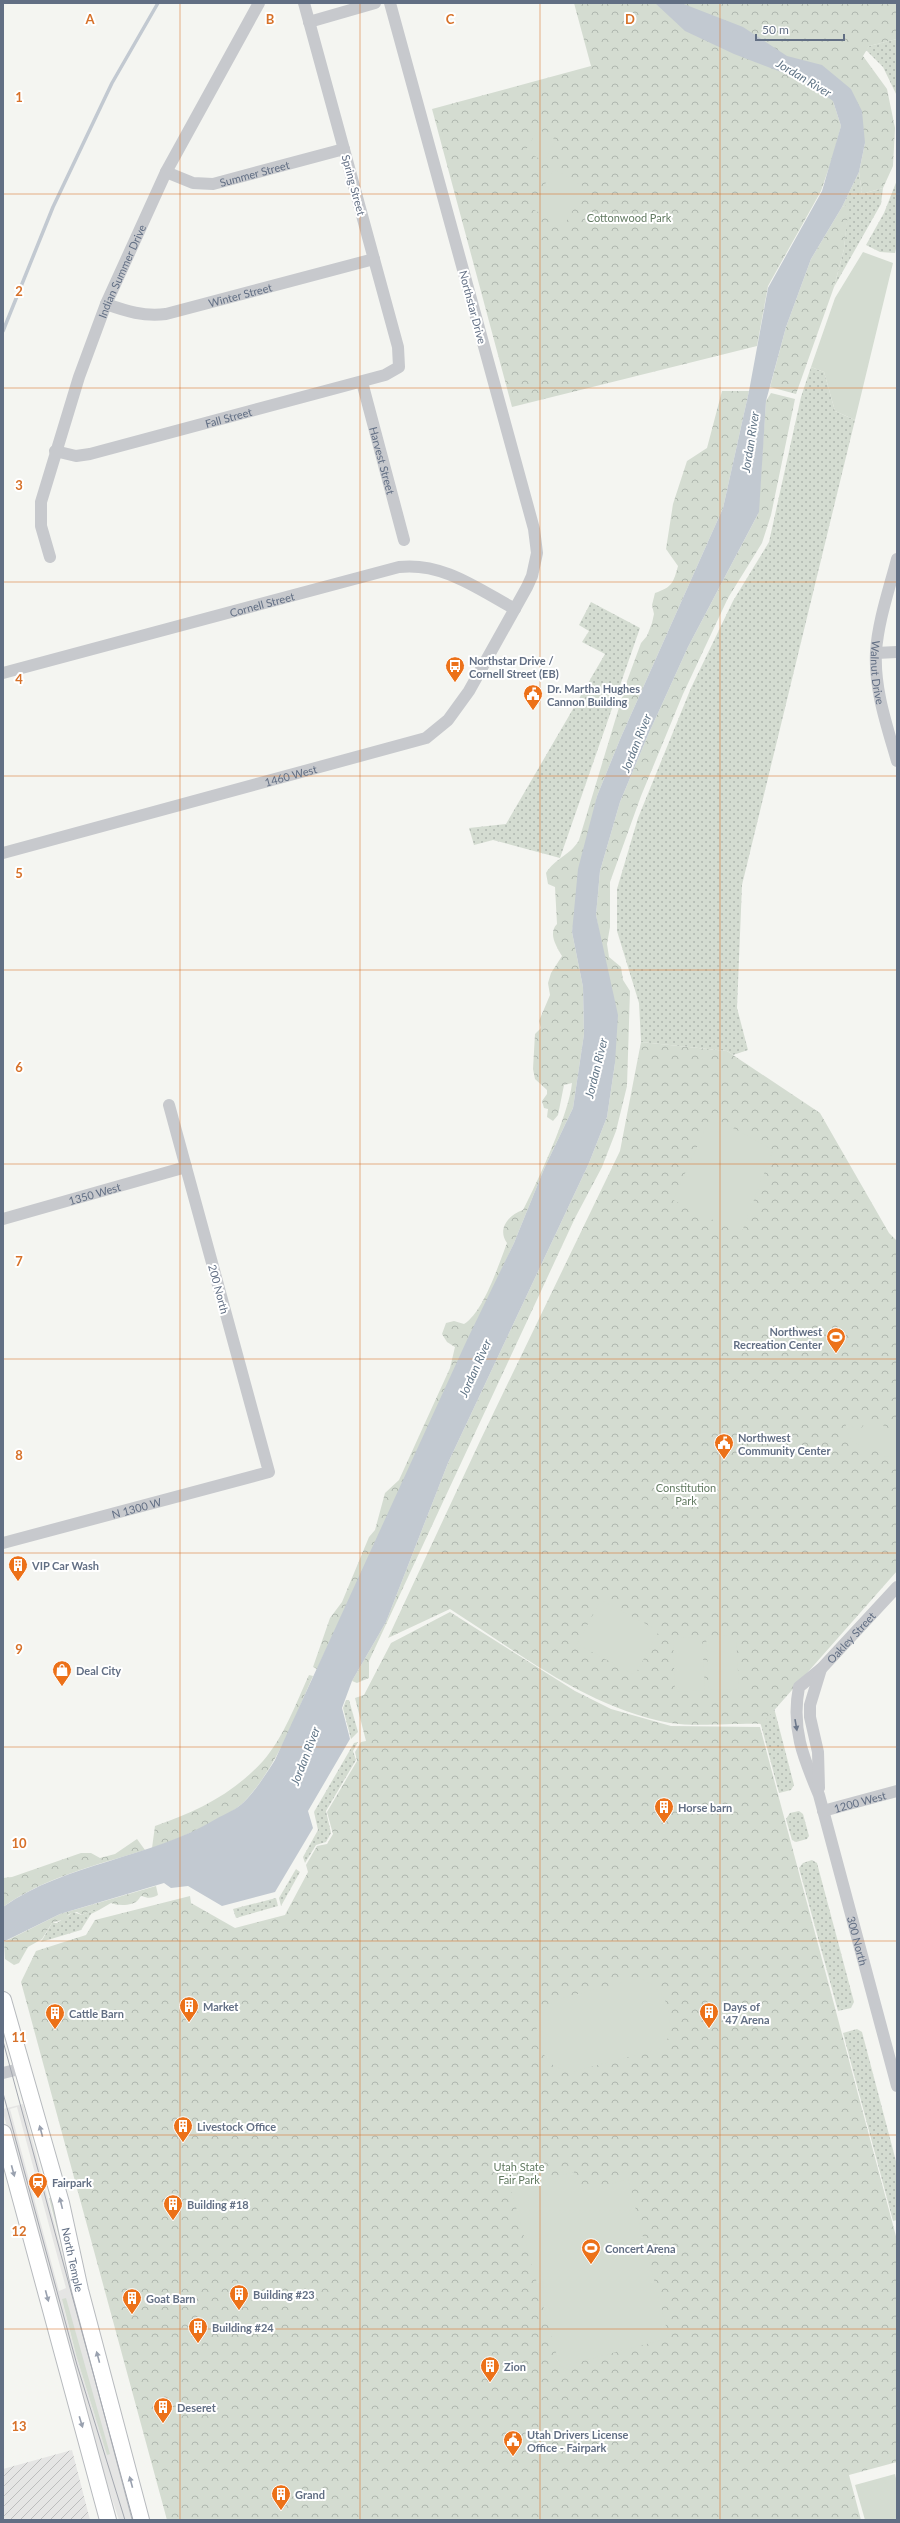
<svg xmlns="http://www.w3.org/2000/svg" width="900" height="2523" font-family="Lato,sans-serif">
	<style>
		.built { fill: #e5e5e4; fill-rule: evenodd }
		.industrial { fill: url(#industrial-furrows) }
		.grass { fill: url(#grass-dots) }
		.forest { fill: url(#forest-crowns) }
		.garden { fill: #d4dcd1 }
		.water { fill: #c2c9d1 }
		.lines { fill: none; stroke-linecap: round; stroke-linejoin: round }
		.stream { stroke: #c2c9d1; stroke-width: 3.5 }
		.major-casing { stroke: #b7babe; stroke-width: 18 }
		.minor { stroke: #c7c9cd; stroke-width: 12 }
		.major { stroke: #fff; stroke-width: 16 }
		.tram { stroke: #a4a8b0; stroke-width: 1 }
		.oneway { fill: #6c788b }
		.oneway2 { fill: #99a1af }
		.grid { fill: none; stroke: #d77129; stroke-width: 1; stroke-opacity: 0.55 }
		.labels { text-anchor: middle; dominant-baseline: central; stroke-width: 4; stroke-linejoin: round; paint-order: stroke }
		.street-label { font-size: 11px; fill: #626f84; stroke: #fff }
		.park-label { font-size: 11px; fill: #627a61; stroke: #fff }
		.poi-label { font-size: 11px; font-weight: bold; fill: #626f84; stroke: #fff; text-anchor: start }
		.water-label { font-size: 12px; font-style: italic; fill: #637788; stroke: #fff }
		.grid-label { font-size: 13px; text-anchor: middle; font-weight: bold; fill: #d77129; stroke: #fff; stroke-width: 4; stroke-linejoin: round; paint-order: stroke }
	</style>
	<defs>
		<pattern id="industrial-furrows" width="10" height="10" patternUnits="userSpaceOnUse"><rect width="10" height="10" fill="#e5e5e4"/><path d="M-1 1l2-2M0 10L10 0M9 11l2-2" fill="none" stroke="#bdbebe"/></pattern>
		<pattern id="grass-dots" width="8" height="8" patternUnits="userSpaceOnUse"><rect width="8" height="8" fill="#d4dcd1"/><path d="M2 2h.1M6 6h.1" fill="none" stroke="#afb7af" stroke-width="1.8" stroke-linecap="round"/></pattern>
		<pattern id="forest-crowns" width="20" height="18" patternUnits="userSpaceOnUse"><rect width="20" height="18" fill="#d4dcd1"/><path d="M2 6a3 3 0 1 1 6 0M12 15a3 3 0 1 1 6 0" fill="none" stroke="#afb7af"/></pattern>
	</defs>
	<rect width="100%" height="100%" fill="#f4f5f1"/>
	<!-- built -->
	<path class="built" d="M23 2104 65 2264 136 2520H119L83 2411 3 2112V2109ZM17 2107 66 2288 59 2291 10 2109ZM62 2300 107 2454 76 2355Z"/>
	<!-- industrial -->
	<polygon class="industrial" points="72,2450 90,2520 3,2520 3,2469"/>
	<!-- grass -->
	<g class="grass">
		<polygon points="897,39 897,96 883,67 866,50 869,46"/>
		<polygon points="859,172 862,194 883,188 881,204 834,287 844,249 848,205 842,207"/>
		<polygon points="897,180 897,244 895,253 880,252 866,245 884,213"/>
		<polygon points="811,367 824,372 835,411 855,420 742,885 737,1008 748,1050 733,1055 727,1051 641,1042 639,1003 617,931 617,889 638,818 691,688 733,601 769,542 801,397"/>
		<polygon points="591,602 640,628 560,858 493,840 474,845 469,828 506,824 605,654 582,642 589,631 579,625"/>
		<polygon points="759,1650 794,1785 791,1790 779,1793 761,1725 740,1692"/>
		<polygon points="346,1700 349,1700 358,1732 351,1739 343,1708"/>
		<polygon points="358,1742 353,1751 356,1760 326,1811 331,1833 326,1842 316,1845 305,1863 303,1857 318,1830 314,1812 354,1743"/>
		<polygon points="799,1811 803,1814 809,1836 807,1839 796,1842 792,1840 786,1819 790,1813"/>
		<polygon points="812,1860 817,1863 854,2002 851,2008 838,2011 799,1868 803,1863"/>
		<polygon points="296,1869 300,1872 281,1906 279,1898"/>
		<polygon points="276,1898 278,1906 236,1918 233,1909"/>
		<polygon points="93,1910 99,1910 91,1914 81,1930 41,1942 52,1923 57,1923 73,1912 82,1915"/>
		<polygon points="857,2029 862,2032 897,2165 897,2220 893,2221 843,2033"/>
	</g>
	<!-- forest -->
	<g class="forest">
		<polygon points="574,3 897,3 897,39 869,46 863,56 887,89 895,128 893,166 883,188 862,194 859,172 865,143 833,101 841,126 833,156 821,191 768,286 757,346 512,407 432,109 591,66"/>
		<polygon points="849,204 844,249 834,287 796,394 770,387 786,327 811,259 842,207"/>
		<path d="M722 391H749L723 508 621 737 597 796 572 932 583 987 584 1034 573 1108 544 1169 514 1243 317 1669 313 1667 330 1618 342 1602 369 1537 375 1530 385 1493 399 1480 450 1368 455 1347 447 1342 442 1334 446 1323 454 1321 464 1324C483 1313 499 1264 507 1243 497 1229 508 1215 523 1210 538 1181 569 1114 572 1083L564 1085 558 1115 553 1121 547 1117 548 1109 544 1108 542 1101 547 1094V1090L535 1079 533 1069 535 1034 541 1028 539 1021 550 995 548 983 551 973 562 956C556 946 548 933 557 924L555 887 548 884 546 873C555 858 571 855 579 840L627 681 641 643 647 636 652 623 654 614 652 605 655 593C672 587 673 584 678 566L666 549 673 504 687 461 707 448Z"/>
		<polygon points="771,393 795,399 771,515 762,543 728,598 683,694 641,796 610,882 610,927 607,944 609,957 621,967 623,980 630,991 627,1086 616,1131 602,1167 575,1218 369,1661 369,1678 357,1683 352,1681 386,1622 448,1463 589,1163 607,1117 615,1063 604,960 596,915 600,871 620,802 648,735 688,647 758,514 766,401"/>
		<path d="M641 1042 727 1051 820 1113 889 1233 897 1241V1571L762 1724C736 1723 695 1727 670 1723 588 1708 519 1653 450 1609L388 1638 480 1441 620 1151Z"/>
		<polygon points="450,1612 575,1691 611,1709 671,1726 760,1727 897,2240 897,2462 849,2475 861,2520 167,2520 21,1982 36,1951 86,1935 95,1920 190,1896 191,1903 235,1928 285,1915 308,1872 306,1865 317,1846 327,1844 333,1834 327,1812 357,1761 355,1752 361,1742 366,1741 355,1698 364,1695 391,1643"/>
		<path d="M309 1675 313 1676C294 1719 277 1767 244 1802 228 1818 174 1841 152 1848L155 1826C196 1812 233 1794 263 1761 284 1737 296 1703 309 1675Z"/>
		<path d="M137 1839 145 1850C97 1865 45 1877 3 1907V1878L12 1877 81 1853H91L100 1858 115 1854Z"/>
		<path d="M156 1886 158 1895C152 1898 149 1899 142 1896 140 1896 140 1898 138 1900 134 1906 117 1906 111 1903L99 1910H93L82 1915 77 1912 69 1914 65 1919 52 1923 42 1939 28 1947 19 1963 14 1965 5 1959 4 1942 60 1914Z"/>
	</g>
	<!-- garden -->
	<g class="garden">
		<polygon points="538,129 556,140 544,162 526,150"/>
		<polygon points="554,169 586,188 563,227 531,208"/>
		<polygon points="863,252 893,263 855,420 835,411 824,372 811,367 835,298"/>
		<polygon points="711,1116 773,1150 741,1234 673,1200"/>
		<polygon points="868,1417 897,1433 897,1457 882,1456 875,1448 864,1448 851,1440 845,1423 860,1431"/>
		<polygon points="601,1600 659,1631 635,1675 577,1644"/>
		<polygon points="736,1635 739,1689 709,1690 706,1636"/>
		<polygon points="702,1637 705,1690 675,1692 673,1638"/>
		<path d="M639 1978C668 1991 671 2008 669 2037L659 2049 571 2072C541 2065 543 2052 536 2026L544 2009 555 2000Z"/>
		<polygon points="574,2172 579,2192 628,2179 669,2338 560,2367 511,2189"/>
		<polygon points="49,2198 52,2198 67,2263 66,2263"/>
		<polygon points="66,2298 110,2454 107,2455 76,2355 62,2299"/>
		<polygon points="895,2474 897,2483 897,2520 865,2520 855,2485"/>
	</g>
	<!-- water -->
	<path class="water" d="M655 3H681L743 27 787 56 822 65 851 89 862 111 865 143 859 172 842 207 811 259 786 327 766 401 759 512 688 647 648 735 620 802 600 871 596 915 618 1015 615 1063 607 1117 589 1163 448 1463 386 1622 352 1681 342 1708 350 1739 308 1811 313 1828 275 1892 222 1906 188 1886 171 1888 164 1883 60 1914 3 1942V1907C67 1862 150 1859 216 1819 225 1814 237 1809 244 1802 256 1790 266 1774 275 1760L467 1340 514 1243 544 1169 573 1108 584 1034 583 987 572 932 578 869 597 796 621 737 723 508 749 391 768 288 822 191 841 126 833 101 805 81 734 54 685 31Z"/>
	<g class="lines">
		<!-- stream -->
		<polyline class="stream" points="3,331 53,207 112,83 158,3"/>
		<defs>
			<g id="major">
				<path id="s14" d="M3 2000 61 2203 80 2290 141 2520"/>
				<polyline points="3,2133 108,2520"/>
			</g>
		</defs>
		<!-- major casing -->
		<use href="#major" class="major-casing"/>
		<!-- minor -->
		<g class="minor">
			<polyline points="309,22 375,3"/>
			<path id="s1" d="M166 172 193 183 213 184 344 149"/>
			<path id="s2" d="M106 304C126 311 144 317 166 314L374 259"/>
			<path id="s3" d="M362 382 404 540"/>
			<path id="s4" d="M55 451 76 456 90 454 385 375 399 367 398 347 304 3"/>
			<path id="s5" d="M50 557 41 526V502L79 377 106 304 166 172 259 3"/>
			<path id="s6" d="M897 559C889 590 878 621 876 652 874 689 887 726 897 761"/>
			<polyline points="876,653 897,652"/>
			<path id="s7" d="M3 673 399 567C443 562 478 589 515 609"/>
			<path id="s8" d="M3 853 426 738 448 720 469 691 527 587 532 576 537 553 534 529 390 3"/>
			<path id="s9" d="M3 1219 186 1167"/>
			<path id="s10" d="M3 1543 269 1472 169 1105"/>
			<path id="s11" d="M821 1669 799 1687C791 1728 803 1757 819 1795L897 2086"/>
			<path id="s12" d="M819 1788 818 1752 810 1717V1705L821 1669 897 1587"/>
			<path id="s13" d="M823 1811 897 1791"/>
			<polyline points="3,2073 23,2068"/>
		</g>
		<!-- major -->
		<use href="#major" class="major"/>
		<!-- tram -->
		<g class="tram">
			<polyline points="3,2041 133,2520"/>
			<polyline points="3,2093 77,2365 125,2520"/>
		</g>
	</g>
	<!-- one-way arrows -->
	<defs><path id="oneway-solid" d="M-6-.8H1V-3.2L6.5 0L1 3.2V.8H-6Z"/></defs>
	<use class="oneway" href="#oneway-solid" transform="translate(796 1725) rotate(80)"/>
	<g class="oneway2">
		<use href="#oneway-solid" transform="translate(41 2131) rotate(-105)"/>
		<use href="#oneway-solid" transform="translate(13 2171) rotate(75)"/>
		<use href="#oneway-solid" transform="translate(61 2203) rotate(-104)"/>
		<use href="#oneway-solid" transform="translate(47 2296) rotate(75)"/>
		<use href="#oneway-solid" transform="translate(98 2357) rotate(-105)"/>
		<use href="#oneway-solid" transform="translate(81 2422) rotate(73)"/>
		<use href="#oneway-solid" transform="translate(131 2482) rotate(-105)"/>
	</g>
	<!-- grid -->
	<path class="grid" d="M180 3V2520M360 3V2520M540 3V2520M720 3V2520M3 194H897M3 388H897M3 582H897M3 776H897M3 970H897M3 1164H897M3 1359H897M3 1553H897M3 1747H897M3 1941H897M3 2135H897M3 2329H897"/>
	<!-- icons -->
	<defs>
		<symbol id="bus-pin" viewBox="-11 -11 22 30"><path d="M0 17L-7.5 6A9.5 9.5 0 1 1 7.5 6Z" fill="#ec7119" stroke="#fff"/><path d="M-5-6H5V4H4V6H2V4H-2V6H-4V4H-5ZM-3.5-4V0h7V-4ZM-3.5 1.2v1.5H-2V1.2ZM2 1.2v1.5H3.5V1.2Z" fill="#fff"/></symbol>
		<symbol id="civic-pin" viewBox="-11 -11 22 30"><path d="M0 17L-7.5 6A9.5 9.5 0 1 1 7.5 6Z" fill="#ec7119" stroke="#fff"/><path d="M-.6-6.5H3V-4.5H.6V-3L4-1V1h2V6H-6V1h2V-1L-.6-3ZM-1.2 2.5V6h2.4V2.5Z" fill="#fff"/></symbol>
		<symbol id="stadium-pin" viewBox="-11 -11 22 30"><path d="M0 17L-7.5 6A9.5 9.5 0 1 1 7.5 6Z" fill="#ec7119" stroke="#fff"/><path d="M0-5a6.5 5 0 1 0 0 10a6.5 5 0 1 0 0-10ZM-3.5-1.8h7v3.6h-7Z" fill="#fff"/></symbol>
		<symbol id="building-pin" viewBox="-11 -11 22 30"><path d="M0 17L-7.5 6A9.5 9.5 0 1 1 7.5 6Z" fill="#ec7119" stroke="#fff"/><path d="M-4-6H4V6H1V3H-1V6H-4ZM-2.5-4.3h1.7v1.8h-1.7ZM.8-4.3h1.7v1.8H.8ZM-2.5-1h1.7V.8h-1.7ZM.8-1h1.7V.8H.8Z" fill="#fff"/></symbol>
		<symbol id="shop-pin" viewBox="-11 -11 22 30"><path d="M0 17L-7.5 6A9.5 9.5 0 1 1 7.5 6Z" fill="#ec7119" stroke="#fff"/><path d="M-5-2.5h2.3a2.7 3.5 0 0 1 5.4 0H5L5.5 6h-11ZM-1.5-2.5h3a1.5 2.3 0 0 0-3 0Z" fill="#fff"/></symbol>
		<symbol id="station-pin" viewBox="-11 -11 22 30"><path d="M0 17L-7.5 6A9.5 9.5 0 1 1 7.5 6Z" fill="#ec7119" stroke="#fff"/><path d="M-3-6H3Q5-6 5-4V2Q5 4 3 4L4.5 6H3L1.5 4h-3L-3 6H-4.5L-3 4Q-5 4-5 2V-4Q-5-6-3-6ZM-3.5-4v3h7v-3ZM-3.5 1v1.5H-2V1ZM2 1v1.5H3.5V1Z" fill="#fff"/></symbol>
	</defs>
	<g fill-rule="evenodd">
		<use href="#bus-pin" x="444" y="655" width="22" height="30"/>
		<use href="#civic-pin" x="522" y="683" width="22" height="30"/>
		<use href="#stadium-pin" x="825" y="1326" width="22" height="30"/>
		<use href="#civic-pin" x="713" y="1432" width="22" height="30"/>
		<use href="#building-pin" x="7" y="1554" width="22" height="30"/>
		<use href="#shop-pin" x="51" y="1659" width="22" height="30"/>
		<use href="#building-pin" x="653" y="1796" width="22" height="30"/>
		<use href="#building-pin" x="178" y="1995" width="22" height="30"/>
		<use href="#building-pin" x="698" y="2001" width="22" height="30"/>
		<use href="#building-pin" x="44" y="2002" width="22" height="30"/>
		<use href="#building-pin" x="172" y="2115" width="22" height="30"/>
		<use href="#station-pin" x="27" y="2171" width="22" height="30"/>
		<use href="#building-pin" x="162" y="2193" width="22" height="30"/>
		<use href="#stadium-pin" x="580" y="2237" width="22" height="30"/>
		<use href="#building-pin" x="228" y="2283" width="22" height="30"/>
		<use href="#building-pin" x="121" y="2287" width="22" height="30"/>
		<use href="#building-pin" x="187" y="2316" width="22" height="30"/>
		<use href="#building-pin" x="479" y="2355" width="22" height="30"/>
		<use href="#building-pin" x="152" y="2396" width="22" height="30"/>
		<use href="#civic-pin" x="502" y="2429" width="22" height="30"/>
		<use href="#building-pin" x="270" y="2483" width="22" height="30"/>
	</g>
	<g class="labels">
		<!-- street labels -->
		<g class="street-label">
			<text stroke="none"><textPath href="#s1" startOffset="92">Summer Street</textPath></text>
			<text transform="translate(354 185) rotate(75)">Spring Street</text>
			<text stroke="none"><textPath href="#s5" startOffset="301">Indian Summer Drive</textPath></text>
			<text stroke="none"><textPath href="#s2" startOffset="138">Winter Street</textPath></text>
			<text transform="translate(473 307) rotate(75)">Northstar Drive</text>
			<text stroke="none"><textPath href="#s4" startOffset="179">Fall Street</textPath></text>
			<text stroke="none"><textPath href="#s3" startOffset="81">Harvest Street</textPath></text>
			<text stroke="none"><textPath href="#s7" startOffset="268">Cornell Street</textPath></text>
			<text stroke="none"><textPath href="#s6" startOffset="116">Walnut Drive</textPath></text>
			<text stroke="none"><textPath href="#s8" startOffset="298">1460 West</textPath></text>
			<text stroke="none"><textPath href="#s9" startOffset="95">1350 West</textPath></text>
			<text transform="translate(219 1289) rotate(75)">200 North</text>
			<text stroke="none"><textPath href="#s10" startOffset="138">N 1300 W</textPath></text>
			<text stroke="none"><textPath href="#s12" startOffset="165">Oakley Street</textPath></text>
			<text stroke="none"><textPath href="#s13" startOffset="38">1200 West</textPath></text>
			<text stroke="none"><textPath href="#s11" startOffset="291">300 North</textPath></text>
			<text stroke="none"><textPath href="#s14" startOffset="269">North Temple</textPath></text>
		</g>
		<!-- park labels -->
		<g class="park-label">
			<text x="629" y="217">Cottonwood Park</text>
			<text x="686" y="1487">Constitution<tspan x="686" dy="13">Park</tspan></text>
			<text x="519" y="2166">Utah State<tspan x="519" dy="13">Fair Park</tspan></text>
		</g>
		<!-- poi labels -->
		<g class="poi-label">
			<text x="469" y="660">Northstar Drive /<tspan x="469" dy="13">Cornell Street (EB)</tspan></text>
			<text x="547" y="688">Dr. Martha Hughes<tspan x="547" dy="13">Cannon Building</tspan></text>
			<text x="822" y="1331" text-anchor="end">Northwest<tspan x="822" dy="13">Recreation Center</tspan></text>
			<text x="738" y="1437">Northwest<tspan x="738" dy="13">Community Center</tspan></text>
			<text x="32" y="1565">VIP Car Wash</text>
			<text x="76" y="1670">Deal City</text>
			<text x="678" y="1807">Horse barn</text>
			<text x="203" y="2006">Market</text>
			<text x="723" y="2006">Days of<tspan x="723" dy="13">'47 Arena</tspan></text>
			<text x="69" y="2013">Cattle Barn</text>
			<text x="197" y="2126">Livestock Office</text>
			<text x="52" y="2182">Fairpark</text>
			<text x="187" y="2204">Building #18</text>
			<text x="605" y="2248">Concert Arena</text>
			<text x="253" y="2294">Building #23</text>
			<text x="146" y="2298">Goat Barn</text>
			<text x="212" y="2327">Building #24</text>
			<text x="504" y="2366">Zion</text>
			<text x="177" y="2407">Deseret</text>
			<text x="527" y="2434">Utah Drivers License<tspan x="527" dy="13">Office - Fairpark</tspan></text>
			<text x="295" y="2494">Grand</text>
		</g>
		<!-- water labels -->
		<g class="water-label">
			<text transform="translate(804 78) rotate(31)">Jordan River</text>
			<text transform="translate(750 442) rotate(-81)">Jordan River</text>
			<text transform="translate(636 743) rotate(-68)">Jordan River</text>
			<text transform="translate(596 1068) rotate(-76)">Jordan River</text>
			<text transform="translate(475 1368) rotate(-66)">Jordan River</text>
			<text transform="translate(305 1756) rotate(-69)">Jordan River</text>
		</g>
	</g>
	<g class="grid-label">
		<text x="90" y="24">A</text>
		<text x="270" y="24">B</text>
		<text x="450" y="24">C</text>
		<text x="630" y="24">D</text>
		<text x="19" y="102">1</text>
		<text x="19" y="296">2</text>
		<text x="19" y="490">3</text>
		<text x="19" y="684">4</text>
		<text x="19" y="878">5</text>
		<text x="19" y="1072">6</text>
		<text x="19" y="1266">7</text>
		<text x="19" y="1460">8</text>
		<text x="19" y="1654">9</text>
		<text x="19" y="1848">10</text>
		<text x="19" y="2042">11</text>
		<text x="19" y="2236">12</text>
		<text x="19" y="2431">13</text>
	</g>
	<!-- border -->
	<rect width="900" height="2523" fill="none" stroke="#626f84" stroke-width="8"/>
	<!-- scale -->
	<path d="M756 34v6h88v-6" fill="none" stroke="#626f84" stroke-width="2"/>
	<text x="762" y="34" font-size="12" fill="#626f84" stroke="#ffffff" stroke-width="3" paint-order="stroke">50 m</text>
</svg>
